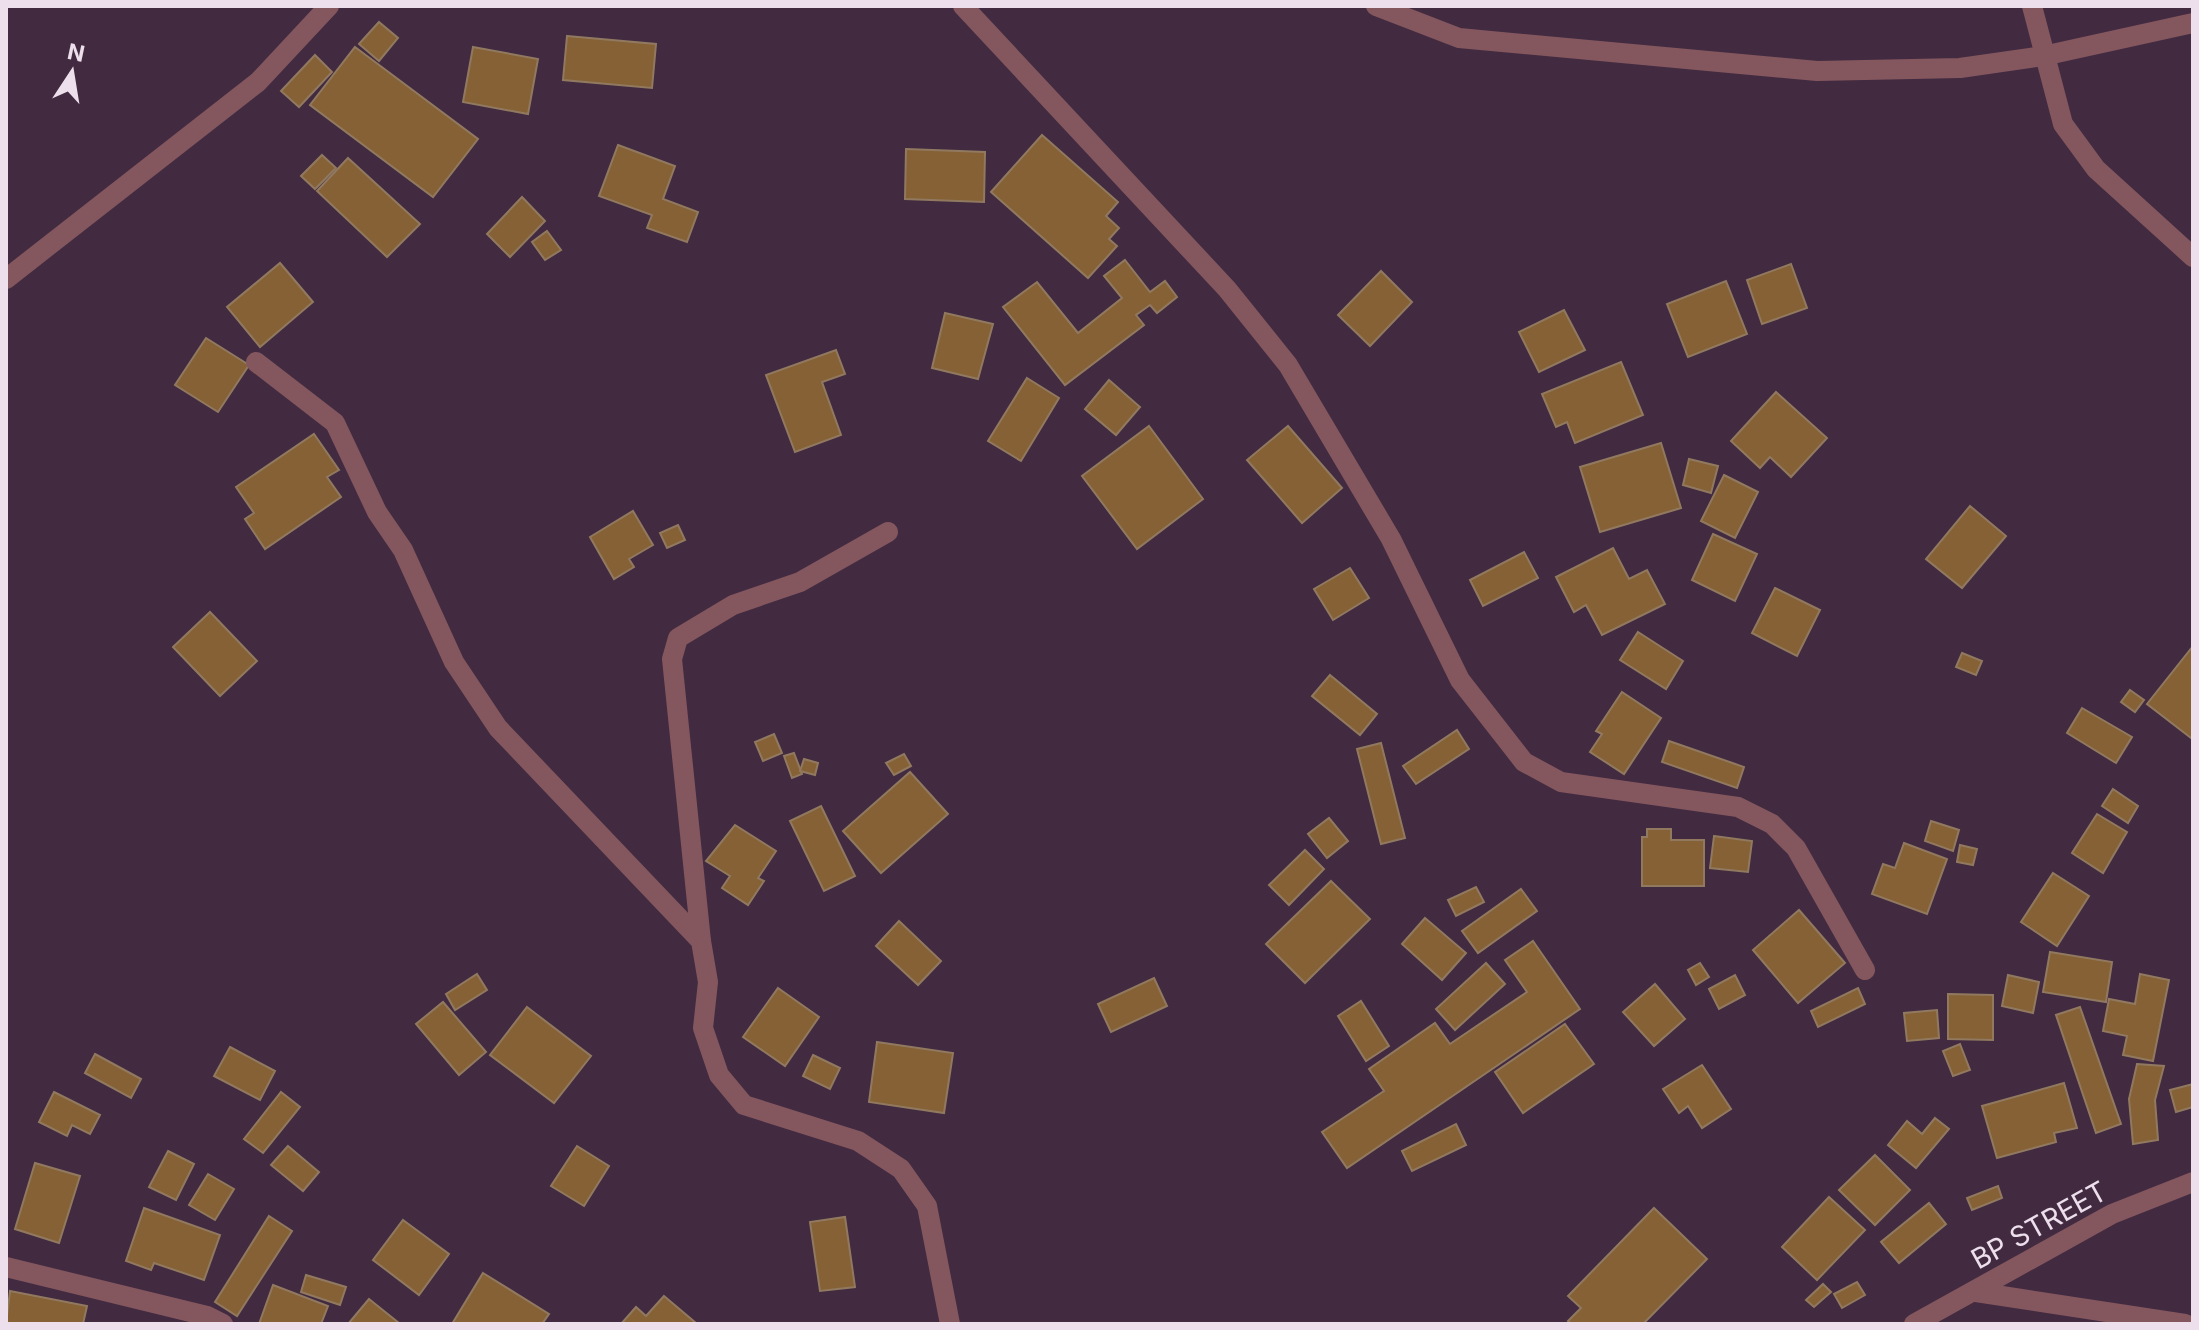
<svg xmlns="http://www.w3.org/2000/svg" width="2199" height="1330" font-family="Inter,sans-serif">
	<style>
		.building { fill: #856135; stroke: #917960; stroke-width: 2 }
		.lines { fill: none; stroke-linecap: round; stroke-linejoin: round }
		.minor { stroke: #84575f; stroke-width: 20 }
		.labels { text-anchor: middle; dominant-baseline: central; stroke-width: 6; stroke-linejoin: round; paint-order: stroke }
		.street-label { font-size: 28px; fill: #eddfec; stroke: #422b40 }
	</style>
	<rect width="100%" height="100%" fill="#422b40"/>
	<!-- building -->
	<g class="building">
		<polygon points="379,22 398,38 379,61 359,44"/>
		<polygon points="567,36 656,44 652,88 563,80"/>
		<polygon points="355,47 478,139 433,197 310,105"/>
		<polygon points="473,47 538,59 528,114 463,102"/>
		<polygon points="315,55 332,72 299,107 281,91"/>
		<polygon points="1042,135 1118,202 1106,216 1119,228 1109,239 1117,246 1088,278 991,192"/>
		<polygon points="618,145 675,166 663,199 698,212 687,242 647,228 652,215 599,196"/>
		<polygon points="906,149 985,152 984,202 905,199"/>
		<polygon points="322,155 336,168 315,189 301,176"/>
		<polygon points="348,158 420,224 387,257 317,191"/>
		<polygon points="522,197 545,221 510,257 487,234"/>
		<polygon points="547,231 561,250 545,260 532,242"/>
		<polygon points="1125,260 1150,292 1165,281 1177,297 1157,313 1150,305 1136,315 1144,325 1065,385 1003,307 1037,282 1078,333 1122,298 1104,276"/>
		<polygon points="280,263 313,302 260,347 227,307"/>
		<polygon points="1791,264 1807,308 1762,324 1747,280"/>
		<polygon points="1381,271 1412,302 1370,346 1338,315"/>
		<polygon points="1726,281 1747,334 1688,357 1667,304"/>
		<polygon points="1564,310 1585,350 1539,372 1519,332"/>
		<polygon points="945,313 993,324 978,379 932,368"/>
		<polygon points="206,338 249,365 218,412 175,385"/>
		<polygon points="836,350 845,374 822,382 841,435 795,452 766,375"/>
		<polygon points="1621,362 1643,415 1575,443 1567,422 1556,427 1542,394"/>
		<polygon points="1027,378 1059,398 1021,461 988,441"/>
		<polygon points="1109,380 1140,407 1116,435 1085,409"/>
		<polygon points="1776,392 1827,438 1791,477 1770,457 1760,468 1731,441"/>
		<polygon points="1149,426 1203,499 1137,549 1082,476"/>
		<polygon points="1288,426 1342,488 1302,523 1247,460"/>
		<polygon points="314,434 339,470 327,477 341,497 265,549 245,519 254,513 236,487"/>
		<polygon points="1661,443 1681,508 1600,532 1580,467"/>
		<polygon points="1689,459 1718,466 1711,493 1683,485"/>
		<polygon points="1724,475 1758,492 1735,538 1701,521"/>
		<polygon points="1970,506 2006,536 1962,588 1926,559"/>
		<polygon points="633,511 653,545 629,559 634,567 614,579 590,537"/>
		<polygon points="678,525 685,540 667,548 660,533"/>
		<polygon points="1713,534 1757,554 1735,601 1692,580"/>
		<polygon points="1613,548 1629,579 1647,570 1665,604 1602,635 1586,605 1574,612 1556,577"/>
		<polygon points="1524,552 1538,578 1483,606 1470,580"/>
		<polygon points="1350,568 1369,598 1333,620 1314,589"/>
		<polygon points="1775,588 1820,610 1797,656 1752,633"/>
		<polygon points="210,612 257,661 220,696 173,647"/>
		<polygon points="1638,632 1683,661 1666,689 1620,660"/>
		<polygon points="2193,646 2193,736 2191,738 2147,704"/>
		<polygon points="1962,653 1982,661 1976,675 1956,667"/>
		<polygon points="1330,675 1377,714 1360,735 1312,696"/>
		<polygon points="2130,690 2144,700 2135,712 2121,702"/>
		<polygon points="1622,692 1661,718 1624,774 1590,752 1602,734 1596,731"/>
		<polygon points="2082,708 2132,737 2116,763 2067,733"/>
		<polygon points="1457,730 1469,749 1416,784 1403,766"/>
		<polygon points="774,734 782,753 763,761 755,742"/>
		<polygon points="1669,741 1744,767 1737,788 1662,762"/>
		<polygon points="1381,743 1405,838 1381,844 1357,749"/>
		<polygon points="794,753 802,774 792,778 784,756"/>
		<polygon points="904,754 911,766 894,775 886,763"/>
		<polygon points="804,759 818,763 815,775 800,771"/>
		<polygon points="910,772 948,814 881,873 843,831"/>
		<polygon points="2113,789 2138,806 2128,823 2102,806"/>
		<polygon points="821,806 855,876 824,891 790,821"/>
		<polygon points="2097,814 2127,832 2103,873 2072,853"/>
		<polygon points="1329,818 1348,841 1327,858 1308,834"/>
		<polygon points="1931,821 1959,830 1953,851 1925,841"/>
		<polygon points="735,825 776,851 758,878 764,881 748,905 722,888 730,876 706,861"/>
		<polygon points="1647,829 1671,829 1671,840 1704,840 1704,886 1642,886 1642,837 1647,837"/>
		<polygon points="1714,836 1752,841 1748,872 1710,868"/>
		<polygon points="1904,843 1947,859 1927,914 1872,894 1883,864 1895,868"/>
		<polygon points="1960,845 1977,849 1973,865 1957,862"/>
		<polygon points="1305,850 1324,869 1289,905 1269,885"/>
		<polygon points="2053,873 2089,896 2057,946 2021,922"/>
		<polygon points="1331,881 1370,919 1305,983 1266,944"/>
		<polygon points="1476,887 1484,902 1456,916 1448,900"/>
		<polygon points="1521,889 1537,911 1478,953 1462,931"/>
		<polygon points="1799,910 1845,963 1798,1003 1753,950"/>
		<polygon points="1425,918 1466,953 1442,980 1402,944"/>
		<polygon points="899,921 941,961 918,985 876,946"/>
		<polygon points="1533,941 1580,1009 1347,1168 1322,1132 1384,1091 1369,1069 1435,1023 1450,1044 1527,992 1505,960"/>
		<polygon points="2050,952 2112,962 2106,1002 2043,992"/>
		<polygon points="1486,963 1505,984 1455,1030 1436,1009"/>
		<polygon points="1700,963 1709,977 1696,985 1688,970"/>
		<polygon points="477,974 487,990 455,1010 446,994"/>
		<polygon points="2140,974 2169,980 2153,1061 2123,1055 2127,1036 2103,1031 2109,999 2135,1004"/>
		<polygon points="1735,975 1745,995 1719,1009 1709,989"/>
		<polygon points="2008,975 2039,982 2033,1013 2002,1006"/>
		<polygon points="1154,978 1167,1006 1111,1032 1098,1004"/>
		<polygon points="1655,984 1685,1019 1654,1046 1623,1012"/>
		<polygon points="778,988 819,1017 785,1066 743,1037"/>
		<polygon points="1858,988 1865,1004 1818,1027 1811,1011"/>
		<polygon points="1948,994 1993,995 1993,1040 1948,1039"/>
		<polygon points="1361,1001 1389,1046 1366,1061 1338,1016"/>
		<polygon points="443,1002 486,1052 459,1075 416,1024"/>
		<polygon points="527,1007 591,1056 554,1103 490,1055"/>
		<polygon points="2080,1007 2121,1124 2096,1133 2056,1015"/>
		<polygon points="1937,1010 1939,1038 1907,1041 1904,1013"/>
		<polygon points="1565,1024 1594,1064 1523,1113 1495,1072"/>
		<polygon points="877,1042 953,1053 944,1113 869,1102"/>
		<polygon points="1960,1044 1970,1070 1953,1076 1943,1051"/>
		<polygon points="230,1047 275,1071 260,1100 214,1076"/>
		<polygon points="95,1054 141,1079 131,1098 85,1073"/>
		<polygon points="813,1055 840,1068 830,1089 803,1076"/>
		<polygon points="2137,1064 2164,1066 2155,1100 2158,1140 2133,1144 2129,1099"/>
		<polygon points="1702,1065 1731,1109 1702,1128 1688,1106 1679,1113 1663,1089"/>
		<polygon points="2064,1083 2077,1128 2054,1133 2056,1142 1997,1158 1982,1106"/>
		<polygon points="2193,1084 2193,1107 2176,1112 2170,1090"/>
		<polygon points="54,1092 100,1115 90,1134 72,1125 67,1136 39,1122"/>
		<polygon points="281,1092 300,1107 263,1153 244,1139"/>
		<polygon points="1935,1118 1949,1129 1916,1168 1888,1145 1907,1121 1922,1134"/>
		<polygon points="1456,1124 1466,1145 1412,1171 1402,1151"/>
		<polygon points="288,1146 319,1172 303,1191 271,1165"/>
		<polygon points="577,1146 609,1166 584,1206 551,1186"/>
		<polygon points="168,1151 194,1164 176,1200 149,1187"/>
		<polygon points="1875,1155 1910,1190 1875,1225 1839,1190"/>
		<polygon points="35,1163 80,1176 59,1243 15,1229"/>
		<polygon points="208,1174 234,1189 215,1220 189,1205"/>
		<polygon points="1998,1186 2002,1198 1972,1210 1967,1198"/>
		<polygon points="1829,1197 1865,1230 1817,1280 1782,1247"/>
		<polygon points="1929,1203 1946,1224 1899,1263 1881,1242"/>
		<polygon points="144,1208 220,1235 204,1280 154,1263 151,1270 126,1261"/>
		<polygon points="1654,1208 1707,1259 1643,1324 1571,1324 1568,1321 1581,1308 1568,1296"/>
		<polygon points="269,1216 292,1231 237,1316 215,1302"/>
		<polygon points="845,1217 855,1287 820,1291 810,1222"/>
		<polygon points="403,1220 449,1254 419,1295 373,1260"/>
		<polygon points="483,1273 549,1314 542,1324 452,1324"/>
		<polygon points="306,1275 346,1287 340,1305 301,1292"/>
		<polygon points="1857,1282 1865,1295 1842,1308 1834,1294"/>
		<polygon points="1823,1284 1831,1292 1814,1307 1806,1300"/>
		<polygon points="273,1285 328,1306 321,1324 259,1324"/>
		<polygon points="10,1291 87,1306 83,1324 6,1324"/>
		<polygon points="664,1296 696,1323 621,1324 636,1307 646,1316"/>
		<polygon points="369,1299 399,1323 398,1324 348,1324"/>
	</g>
	<g class="lines">
		<!-- minor -->
		<g class="minor">
			<polyline points="963,6 1227,289 1288,365 1391,539 1460,680 1524,762 1561,782 1738,807 1772,824 1796,848 1865,970"/>
			<polyline points="1376,6 1459,38 1817,71 1960,68 2043,56 2193,23"/>
			<polyline points="2032,6 2063,124 2096,169 2193,257"/>
			<polyline points="6,279 258,82 329,6"/>
			<polyline points="256,362 335,423 377,512 403,550 454,662 498,728 701,941 708,982 703,1028 719,1075 744,1105 858,1141 901,1169 927,1206 950,1324"/>
			<polyline points="701,941 672,659 678,638 733,605 800,582 888,532"/>
			<polyline points="6,1267 207,1316 223,1324"/>
			<polyline points="1976,1292 2185,1324"/>
			<polyline points="1914,1324 2112,1214 2193,1182"/>
		</g>
	</g>
	<g class="labels">
		<!-- street labels -->
		<g class="street-label">
			<text transform="translate(2039 1225) rotate(-29)">BP STREET</text>
		</g>
	</g>
	<!-- border -->
	<rect width="2199" height="1330" fill="none" stroke="#eddfec" stroke-width="16"/>
	<!-- north arrow -->
	<g transform="translate(72 72) rotate(12)" stroke="#422b40" stroke-width="6" paint-order="stroke">
	<path d="M0-6L14 30L0 20L-14 30Z" fill="#eddfec"/>
	<text y="-12" font-size="22" font-weight="bold" text-anchor="middle" fill="#eddfec">N</text>
	</g>
</svg>
